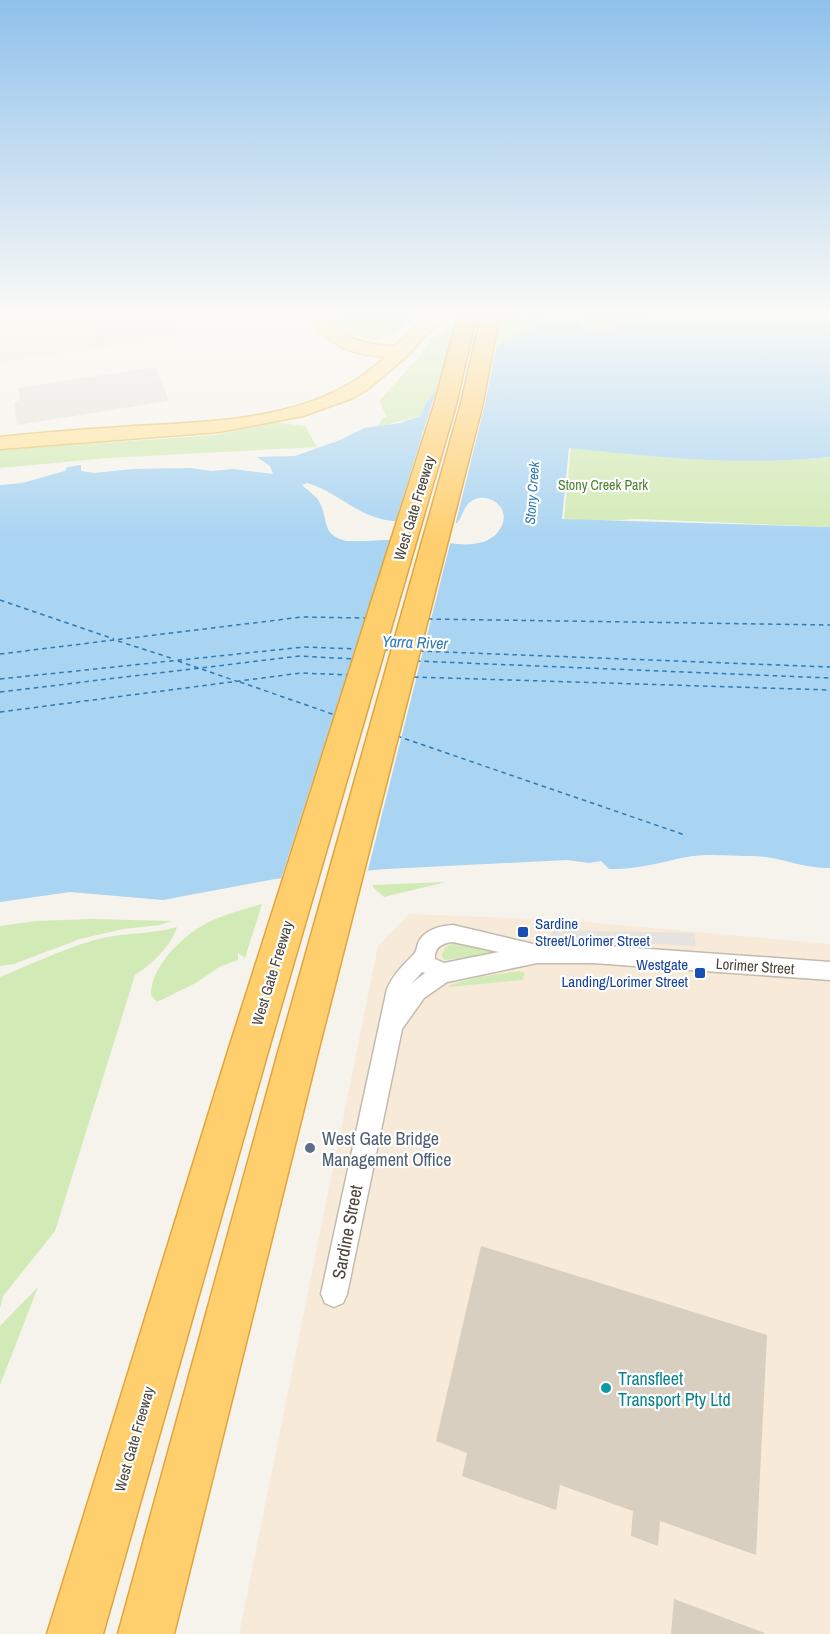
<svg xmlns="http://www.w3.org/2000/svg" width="830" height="1634" font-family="'Archivo Narrow',sans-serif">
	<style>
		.commercial { fill: #f7ead8 }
		.industrial { fill: #e6e2dd }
		.green { fill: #d2eab5 }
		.parking { fill: #e5e3e0 }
		.water { fill: #a9d4f2; fill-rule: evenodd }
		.pier { fill: #f6f3ec }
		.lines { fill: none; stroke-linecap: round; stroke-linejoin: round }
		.ferry { stroke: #2e7ab2; stroke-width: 1.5; stroke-dasharray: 4.5 4; stroke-linecap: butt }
		.building { fill: #d8cfc1 }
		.street-casing { stroke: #c2bbae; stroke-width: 3 }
		.primary-casing { stroke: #e6c16a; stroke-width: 3 }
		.highway-casing { stroke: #e0a43c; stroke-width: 3 }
		.street { fill: #fff; fill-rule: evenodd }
		.primary { fill: #ffe39c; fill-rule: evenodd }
		.highway { fill: #ffcf6e; fill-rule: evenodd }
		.transit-dot { fill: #1a4fb4; stroke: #fff; stroke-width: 2 }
		.service-dot { fill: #5c6f8a; stroke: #fff; stroke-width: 2 }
		.culture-dot { fill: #0f9aa8; stroke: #fff; stroke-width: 2 }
		.labels { text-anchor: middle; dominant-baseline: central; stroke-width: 4.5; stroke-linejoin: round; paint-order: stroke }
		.far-park-label { font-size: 14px; fill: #4a7f2a; stroke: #fff }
		.far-water-label { font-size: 14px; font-style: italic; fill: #2e7ab2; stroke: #fff }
		.street-label { font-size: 15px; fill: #4b4439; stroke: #fff }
		.transit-label { font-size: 15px; fill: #164399; stroke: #fff; text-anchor: start }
		.water-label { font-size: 16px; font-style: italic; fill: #2e7ab2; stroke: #fff }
		.near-service-label { font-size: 18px; fill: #4e5e75; stroke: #fff; text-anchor: start }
		.near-street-label { font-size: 18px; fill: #4b4439; stroke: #fff }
		.near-culture-label { font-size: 18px; fill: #0d838f; stroke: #fff; text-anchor: start }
	</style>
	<rect width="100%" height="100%" fill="#f6f3ec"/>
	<!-- commercial -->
	<g class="commercial">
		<polygon points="0,312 173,312 182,336 0,362"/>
		<polygon points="409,914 563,920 830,944 830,1634 239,1634 378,946"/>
	</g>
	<!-- industrial -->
	<polygon class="industrial" points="155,367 169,401 17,425 14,402 20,400 18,388"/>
	<!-- green -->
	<g class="green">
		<path d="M363 312H421C410 318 402 330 391 336 374 344 335 332 324 318Z"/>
		<polygon points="499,312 517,312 518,317 535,312 550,312 538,325 426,403 420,416 378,427 382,418 387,417 379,401 417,359 430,340 447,328"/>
		<path d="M581 312H663C638 324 609 334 581 327Z"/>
		<polygon points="276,422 305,426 317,447 108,458 0,468 0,450 216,435"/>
		<path d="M571 446 586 449C667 456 748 465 830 457V527L639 519 596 521 564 519Z"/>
		<polygon points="446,882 384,897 373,887 373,885"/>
		<path d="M262 904 245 958 238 953V960L219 967 196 983 157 1002 151 995C150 964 190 928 218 918 232 912 248 908 262 904Z"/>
		<polygon points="92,919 172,921 160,925 123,929 80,939 14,964 0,966 0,926 36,921"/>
		<path d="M177 927C172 945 151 965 135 975L55 1231 3 1296 0 1308V977C35 963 77 942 113 936 135 933 156 933 177 927Z"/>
		<polygon points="457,940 512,953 444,960 442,955 445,948"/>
		<polygon points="520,971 525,973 522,980 449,987 450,985 478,977"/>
		<polygon points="38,1287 0,1385 0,1326"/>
	</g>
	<!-- parking -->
	<g class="parking">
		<polygon points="123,312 168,312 176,332 96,343 91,325 125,320"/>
		<polygon points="550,930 694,933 696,946 598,941 552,942"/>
	</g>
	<!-- water -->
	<path class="water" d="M550 312H580V327C609 333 638 324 663 312L830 314V457C743 466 655 457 569 448L562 519 830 527V868C803 869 779 856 752 856 732 856 707 853 687 857 661 862 636 870 609 869L601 861 589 863 567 860 386 869 275 879 163 900 70 892 0 902V485L22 483 65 471 67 467 81 465V471L94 473 132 469 191 468 212 471 233 469 273 474 270 466 257 457 295 456 340 440 364 428 400 423 420 416 426 403 451 370 537 325ZM307 483C329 489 348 506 369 515 395 526 429 522 457 523 462 517 463 509 469 503 484 488 517 507 498 532 495 536 489 540 483 542 465 548 443 541 424 540 398 538 372 542 346 541 321 534 329 522 320 503 317 496 308 491 302 485Z"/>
	<!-- pier -->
	<g class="pier">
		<polygon points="497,343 484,408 455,526 395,523 439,381 450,367"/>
		<polygon points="423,537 451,540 367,874 280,882 391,538"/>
	</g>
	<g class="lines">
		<!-- ferry -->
		<g class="ferry">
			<polyline points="0,600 114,639"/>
			<polyline points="428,619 830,625"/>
			<polyline points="118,641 174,659"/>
			<polyline points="383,650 393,650"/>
			<polyline points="419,651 830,667"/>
			<polyline points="0,654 302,617 366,618"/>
			<polyline points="178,661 236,681"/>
			<polyline points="416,661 830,678"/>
			<polyline points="414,677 830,690"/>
			<polyline points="0,679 304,647 357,649"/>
			<polyline points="240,682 335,715"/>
			<polyline points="0,692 300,656 354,659"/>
			<polyline points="0,712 301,673 349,675"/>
			<polyline points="397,736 685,835"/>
		</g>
	</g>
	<!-- building -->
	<g class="building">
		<polygon points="481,1246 767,1335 756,1555 660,1521 658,1546 631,1536 633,1511 560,1485 556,1510 462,1476 467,1453 436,1441"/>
		<polygon points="674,1599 765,1633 764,1634 671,1634"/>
	</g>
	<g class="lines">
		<defs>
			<path id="street" d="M453 925 537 945H593L830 962V980L593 963H537L447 982 424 998 402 1029 347 1294 343 1303 334 1307 325 1303 321 1294 387 989C395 972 402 967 414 954 417 951 417 945 419 941 426 929 440 926 453 925ZM453 942 499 952 444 963 435 959C434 947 442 943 453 942ZM422 972 425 973 412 983Z"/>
			<path id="primary" d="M305 312H322C341 339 363 345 395 346L415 327 436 312H456L427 334 407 356 368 389 353 398 303 416 219 432 0 449V437C45 432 91 429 136 426 221 421 320 420 385 357 345 353 328 345 305 312Z"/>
			<g id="highway">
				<polygon points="459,312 477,312 456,405 269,1048 103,1634 47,1634 229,1048 434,405"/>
				<polygon points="482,312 500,312 482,407 317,1056 174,1634 118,1634 277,1056 460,407"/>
			</g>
		</defs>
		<!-- street casing -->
		<use href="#street" class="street-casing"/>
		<!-- primary casing -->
		<use href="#primary" class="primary-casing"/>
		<!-- highway casing -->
		<use href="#highway" class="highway-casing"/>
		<!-- street -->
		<use href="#street" class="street"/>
		<!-- primary -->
		<use href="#primary" class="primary"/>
		<!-- highway -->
		<use href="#highway" class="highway"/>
	</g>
	<!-- sky -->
	<linearGradient id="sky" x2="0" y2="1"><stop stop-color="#8fc1ec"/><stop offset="0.58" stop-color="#fbfaf6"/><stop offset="1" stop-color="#fbfaf6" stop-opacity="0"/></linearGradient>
	<rect width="830" height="541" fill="url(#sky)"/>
	<!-- markers -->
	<g class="transit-dot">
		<rect x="517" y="926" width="12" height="12" rx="3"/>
		<rect x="694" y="967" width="12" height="12" rx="3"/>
	</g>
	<circle class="service-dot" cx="310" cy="1148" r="6"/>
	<circle class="culture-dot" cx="606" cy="1388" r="6"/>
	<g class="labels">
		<!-- far-park labels -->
		<g class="far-park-label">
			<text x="603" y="485">Stony Creek Park</text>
		</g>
		<!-- far-water labels -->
		<g class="far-water-label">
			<text transform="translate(532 493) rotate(-86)">Stony Creek</text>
		</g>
		<!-- street labels -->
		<g class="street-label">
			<text transform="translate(414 508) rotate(-73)">West Gate Freeway</text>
			<text transform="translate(755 966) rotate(4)">Lorimer Street</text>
			<text transform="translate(272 973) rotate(-73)">West Gate Freeway</text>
			<text transform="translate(134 1439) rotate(-74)">West Gate Freeway</text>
		</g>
		<!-- transit labels -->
		<g class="transit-label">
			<text x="535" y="923">Sardine<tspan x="535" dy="17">Street/Lorimer Street</tspan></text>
			<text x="688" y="964" text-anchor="end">Westgate<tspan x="688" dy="17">Landing/Lorimer Street</tspan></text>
		</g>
		<!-- water labels -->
		<g class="water-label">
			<text transform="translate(415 642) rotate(2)">Yarra River</text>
		</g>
		<!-- near-service labels -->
		<g class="near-service-label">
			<text x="322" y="1138">West Gate Bridge<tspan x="322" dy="21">Management Office</tspan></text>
		</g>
		<!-- near-street labels -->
		<g class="near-street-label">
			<text transform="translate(347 1232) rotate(-79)">Sardine Street</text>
		</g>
		<!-- near-culture labels -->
		<g class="near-culture-label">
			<text x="618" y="1378">Transfleet<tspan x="618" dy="21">Transport Pty Ltd</tspan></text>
		</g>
	</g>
</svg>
